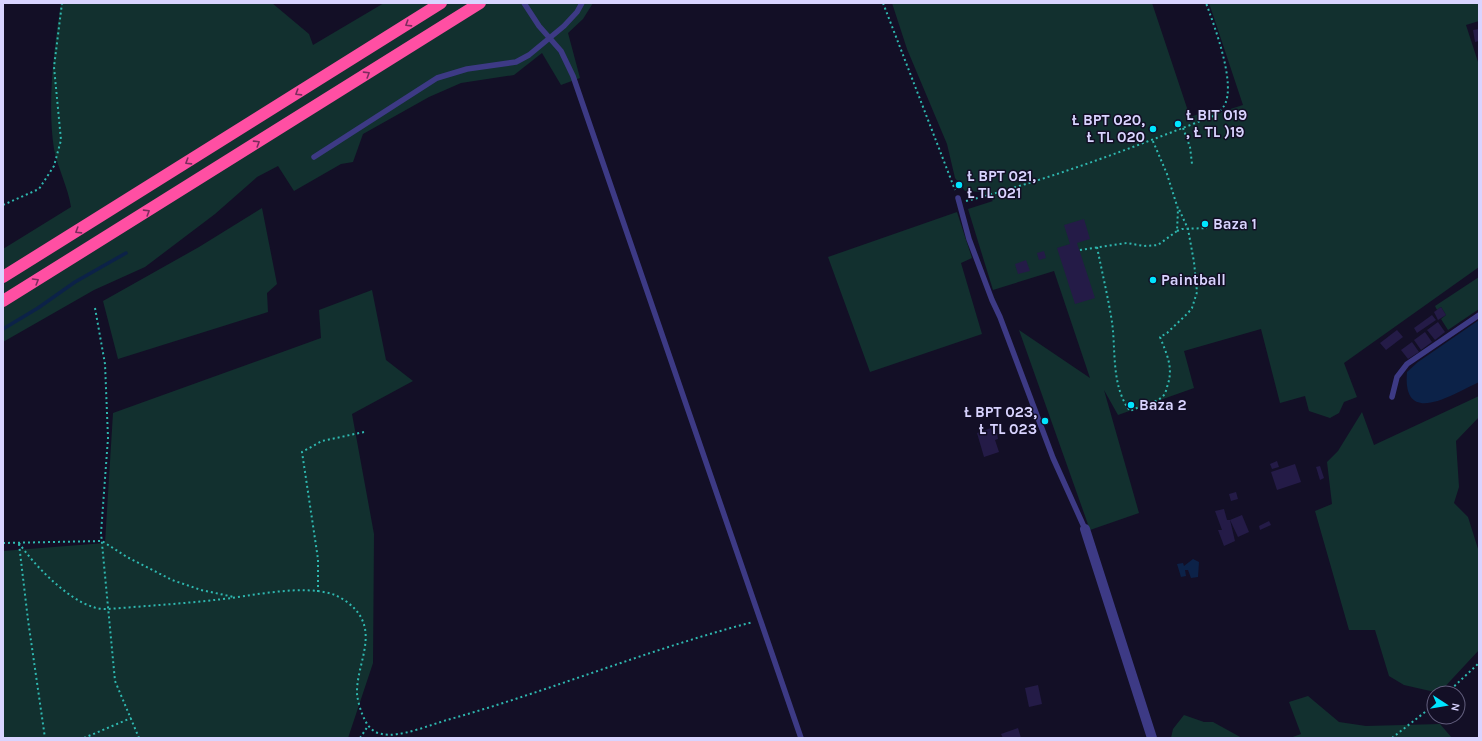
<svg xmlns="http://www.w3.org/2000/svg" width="1482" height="741" font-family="Karla,sans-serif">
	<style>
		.green { fill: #12302f }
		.water { fill: #0c2248 }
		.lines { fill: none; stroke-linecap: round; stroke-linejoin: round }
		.stream { stroke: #0c2248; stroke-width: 3.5 }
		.building { fill: #241b47 }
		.path { stroke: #2fb8b0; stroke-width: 2; stroke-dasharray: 2 3; stroke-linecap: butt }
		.service { stroke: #3d3a85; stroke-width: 5.5 }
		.minor { stroke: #3d3a85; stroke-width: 10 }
		.motorway { stroke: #ff4fa3; stroke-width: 12 }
		.oneway { stroke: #7d2c5e }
		.poi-dot { fill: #00e5ff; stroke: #130f26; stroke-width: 1.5 }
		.labels { text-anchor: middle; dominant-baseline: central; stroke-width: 3; stroke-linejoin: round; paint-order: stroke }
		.poi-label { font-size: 15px; font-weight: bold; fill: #d9d4ff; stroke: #130f26; text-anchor: start }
	</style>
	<rect width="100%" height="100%" fill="#130f26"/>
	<!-- green -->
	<g class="green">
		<path d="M61 3H272L309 34 313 45 384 3H593L583 19 568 33 580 78 561 85 542 53 514 75 461 83 429 97 363 134 353 162 341 164 294 191 278 166 257 177 215 214 145 267 94 290 3 342V249L71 207C68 187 58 169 54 149 47 104 54 48 61 3Z"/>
		<polygon points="892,3 1152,3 1190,117 1210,110 1218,113 1243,105 1209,3 1479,3 1479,21 1466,25 1479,65 1479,267 1344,363 1357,397 1344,402 1339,413 1330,418 1309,411 1305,396 1280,403 1261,329 1184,351 1194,388 1118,415 1104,390 1139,513 1090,530 1019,330 1090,378 1054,271 993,290 968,209 993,201 983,192 965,191 955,178 947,144 907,49"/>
		<polygon points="262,208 277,284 267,293 268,312 118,359 103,301 199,247"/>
		<polygon points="957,212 972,258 961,263 982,334 870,372 828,257"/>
		<polygon points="1479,277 1479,309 1448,330 1441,319 1446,315 1441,307 1437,310 1435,306"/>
		<polygon points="372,290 386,360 413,381 352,414 374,534 373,663 348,738 3,738 3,551 105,543 113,413 321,338 319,310"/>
		<polygon points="1479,396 1479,417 1456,441 1459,487 1454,503 1468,517 1479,552 1479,650 1439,693 1404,685 1389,676 1375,630 1349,630 1315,511 1332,504 1327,462 1338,451 1362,412 1374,445"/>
		<polygon points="1308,696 1339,722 1366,726 1440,724 1452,738 1290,738 1301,734 1289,702"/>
		<polygon points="1184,715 1204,722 1213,722 1242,738 1171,738 1173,729"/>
	</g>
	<!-- water -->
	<g class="water">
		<path d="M1479 320V382C1453 394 1402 428 1407 372L1418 362Z"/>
		<polygon points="1193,559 1199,562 1198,577 1191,578 1188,570 1185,570 1186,576 1181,577 1177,564 1183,563 1184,566"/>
	</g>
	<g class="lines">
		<!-- stream -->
		<polyline class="stream" points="3,329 38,308 75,282 126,253"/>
	</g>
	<!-- building -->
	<g class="building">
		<polygon points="1479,29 1479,41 1475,42 1473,30"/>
		<polygon points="1084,219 1090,239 1077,243 1095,298 1075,304 1057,248 1070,244 1064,225"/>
		<polygon points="1044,251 1046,258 1039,260 1037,253"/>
		<polygon points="1026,260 1030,271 1018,274 1015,264"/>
		<polygon points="1441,307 1446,315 1438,320 1434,312"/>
		<polygon points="1432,315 1436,320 1417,333 1414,328"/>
		<polygon points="1438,322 1445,332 1435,340 1427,330"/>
		<polygon points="1397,330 1403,337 1386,350 1380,343"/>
		<polygon points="1425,332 1432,342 1421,350 1414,340"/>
		<polygon points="1412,342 1419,352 1408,359 1401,350"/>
		<polygon points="991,428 993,434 997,433 998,439 995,440 999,452 984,457 977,433"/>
		<polygon points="1277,461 1279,467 1272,469 1270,464"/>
		<polygon points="1295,464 1301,482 1277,490 1271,472"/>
		<polygon points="1320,466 1324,478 1320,480 1316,467"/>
		<polygon points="1236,492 1238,499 1231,501 1229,494"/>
		<polygon points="1224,509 1227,520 1230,520 1235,541 1224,546 1218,530 1222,530 1215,511"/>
		<polygon points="1242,515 1249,532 1238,537 1230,520"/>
		<polygon points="1269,521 1271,525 1260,530 1259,526"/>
		<polygon points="1038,685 1042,704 1029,707 1025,688"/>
		<polygon points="1018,728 1021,738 1003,738 1001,734"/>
	</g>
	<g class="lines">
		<!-- path -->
		<g class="path">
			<polyline points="883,3 955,190"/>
			<polyline points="1183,128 1190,147 1192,164"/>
			<path d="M966 201C1052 179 1134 147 1216 115 1218 112 1222 109 1224 106 1237 85 1214 25 1206 3"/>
			<polyline points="3,205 39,189 54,166 61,140 54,67 62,3"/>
			<polyline points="1177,231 1182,229 1207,228"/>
			<path d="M1097 247C1102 272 1108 297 1112 322 1116 351 1111 386 1130 411 1140 406 1152 404 1161 398 1165 395 1166 391 1167 387 1174 368 1167 355 1160 337L1167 333 1188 313 1192 308 1197 292 1194 262 1188 229 1178 207"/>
			<polyline points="1080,250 1127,243 1144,246 1158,245 1177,231 1178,209 1167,174 1152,139"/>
			<polyline points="95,308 105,364 108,438 101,533 115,681 139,738"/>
			<polyline points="3,543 102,541 127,557 172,580 201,590 234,597"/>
			<path d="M19 543C34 565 67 599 93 607 98 609 104 609 109 609 144 606 179 604 214 600 249 597 302 583 335 595 342 598 349 603 354 608 379 634 356 664 357 694 358 702 361 713 365 720 368 727 374 733 382 734 399 738 430 725 447 720 550 691 649 649 753 622"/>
			<polyline points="19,544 28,620 45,738"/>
			<polyline points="318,592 318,559 302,452 322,441 364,432"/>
			<polyline points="1447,693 1479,663"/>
			<polyline points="84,738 131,718"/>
			<polyline points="360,738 368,726"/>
			<polyline points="1392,738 1434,705"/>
		</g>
		<!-- service -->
		<g class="service">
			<polyline points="524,3 539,26 561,51 573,76 801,738"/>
			<polyline points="314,157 437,78 467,69 516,62 529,55 564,26 577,12 582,3"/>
			<polyline points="958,198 969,239 992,300 1000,317 1053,458 1085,529"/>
			<polyline points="1392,397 1397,377 1407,364 1479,315"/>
		</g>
		<!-- minor -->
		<polyline class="minor" points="1085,529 1152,738"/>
		<!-- motorway -->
		<g class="motorway">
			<polyline points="3,277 441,3"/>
			<polyline points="3,301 480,3"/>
		</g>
	</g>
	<!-- one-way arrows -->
	<defs><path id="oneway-chevron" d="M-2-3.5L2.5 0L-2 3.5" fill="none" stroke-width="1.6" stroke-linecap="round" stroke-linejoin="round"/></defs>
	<g class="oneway">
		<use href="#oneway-chevron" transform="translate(408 24) rotate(148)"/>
		<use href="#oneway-chevron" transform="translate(367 74) rotate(-32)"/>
		<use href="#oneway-chevron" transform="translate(298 93) rotate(148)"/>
		<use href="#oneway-chevron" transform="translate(257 143) rotate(-32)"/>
		<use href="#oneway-chevron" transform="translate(188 162) rotate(148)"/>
		<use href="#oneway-chevron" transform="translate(147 212) rotate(-32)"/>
		<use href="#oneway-chevron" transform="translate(78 231) rotate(148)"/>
		<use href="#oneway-chevron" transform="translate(36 281) rotate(-31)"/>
	</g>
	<!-- markers -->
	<g class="poi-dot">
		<circle cx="1178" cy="124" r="4"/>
		<circle cx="1153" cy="129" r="4"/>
		<circle cx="959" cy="185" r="4"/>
		<circle cx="1205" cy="224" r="4"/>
		<circle cx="1153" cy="280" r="4"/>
		<circle cx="1131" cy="405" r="4"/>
		<circle cx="1045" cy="421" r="4"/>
	</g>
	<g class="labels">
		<!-- poi labels -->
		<g class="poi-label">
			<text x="1186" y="115">Ł BIT 019<tspan x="1186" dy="17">, Ł TL )19</tspan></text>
			<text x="1145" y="120" text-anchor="end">Ł BPT 020,<tspan x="1145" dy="17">Ł TL 020</tspan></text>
			<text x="967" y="176">Ł BPT 021,<tspan x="967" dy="17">Ł TL 021</tspan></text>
			<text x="1213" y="224">Baza 1</text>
			<text x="1161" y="280">Paintball</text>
			<text x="1139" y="405">Baza 2</text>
			<text x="1037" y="412" text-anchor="end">Ł BPT 023,<tspan x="1037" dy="17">Ł TL 023</tspan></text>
		</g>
	</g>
	<!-- border -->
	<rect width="1482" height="741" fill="none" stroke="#d9d4ff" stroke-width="8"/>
	<!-- north arrow -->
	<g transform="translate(1446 705) rotate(102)"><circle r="19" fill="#130f26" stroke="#625e7d"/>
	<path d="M0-3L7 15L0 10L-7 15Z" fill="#00e5ff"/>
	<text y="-6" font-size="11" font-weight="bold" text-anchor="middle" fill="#d9d4ff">N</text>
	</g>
</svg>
